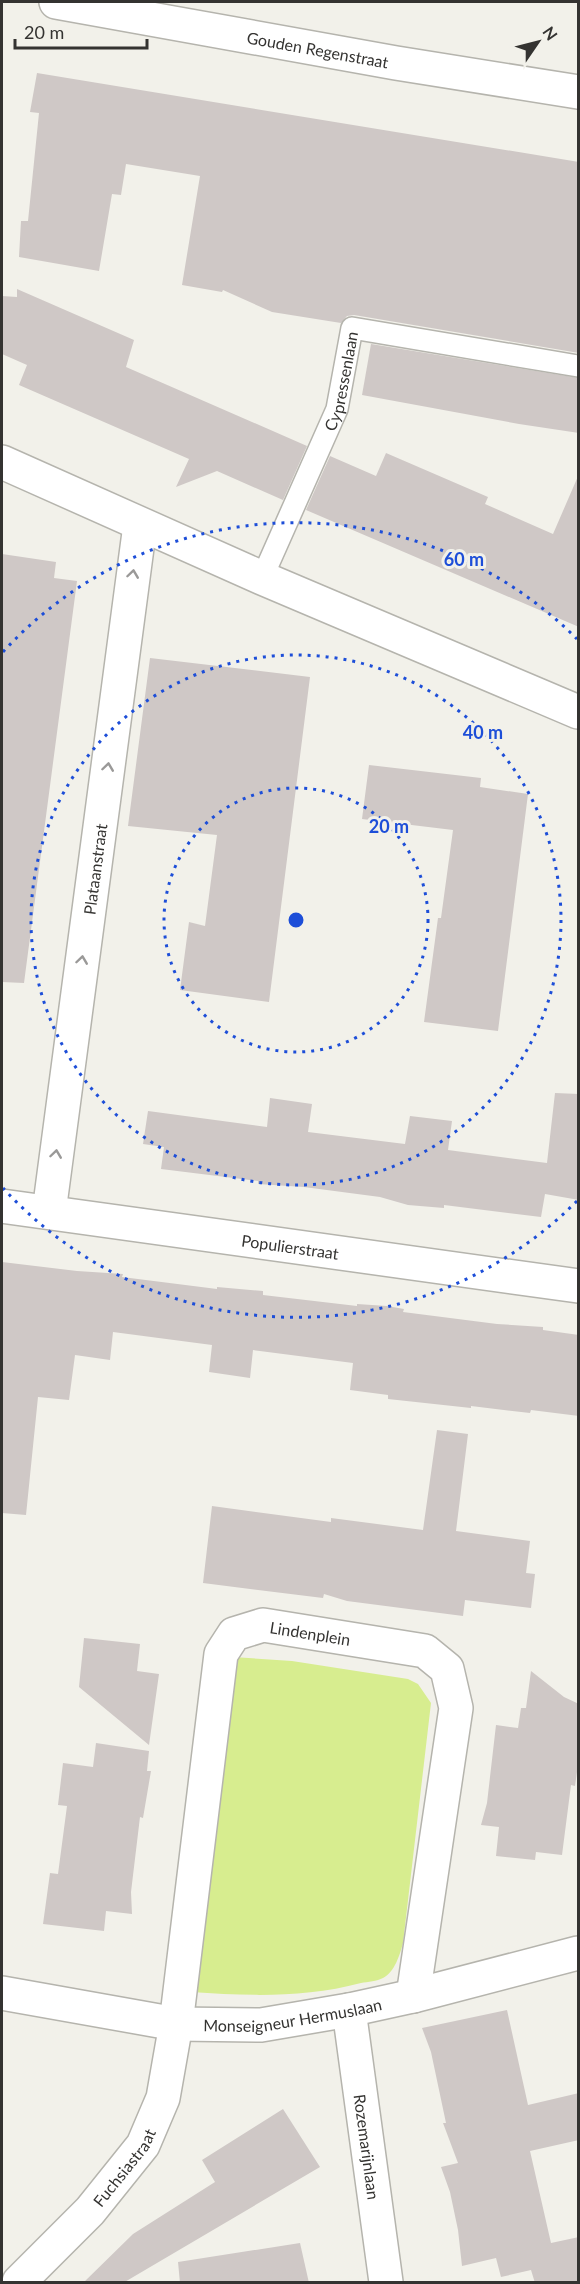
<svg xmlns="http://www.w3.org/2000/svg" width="580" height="2284" font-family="Lato,sans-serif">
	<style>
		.green { fill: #d7ed8f }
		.building { fill: #cfc8c6 }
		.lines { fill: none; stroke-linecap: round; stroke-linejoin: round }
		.service-casing { stroke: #b5b4ad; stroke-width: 24 }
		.minor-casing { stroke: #b5b4ad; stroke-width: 36 }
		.service { stroke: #fff; stroke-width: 21 }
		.minor { stroke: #fff; stroke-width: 33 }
		.oneway { stroke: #9a9998 }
		.ring { fill: none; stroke: #1d4ed8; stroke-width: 3; stroke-dasharray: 3 6 }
		.labels { text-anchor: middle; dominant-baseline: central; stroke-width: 6; stroke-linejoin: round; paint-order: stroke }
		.street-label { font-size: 16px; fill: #343331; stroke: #f2f1ea }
		.centre { fill: #1d4ed8; stroke: #f2f1ea; stroke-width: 3 }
		.ring-label { font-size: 18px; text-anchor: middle; font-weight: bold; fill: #1d4ed8; stroke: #f2f1ea; stroke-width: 6; stroke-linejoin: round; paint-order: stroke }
	</style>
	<rect width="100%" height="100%" fill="#f2f1ea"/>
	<!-- green -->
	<path class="green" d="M233 1657 292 1661 408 1679 418 1684 431 1703 403 1943C400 1954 395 1972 383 1978 377 1981 368 1982 361 1983 305 1998 248 1996 191 1992Z"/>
	<!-- building -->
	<g class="building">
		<polygon points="37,73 579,162 579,353 354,315 347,316 341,323 272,312 223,290 222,292 182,285 200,176 126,164 121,195 112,194 99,271 19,257 21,221 28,221 39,113 30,112"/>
		<polygon points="17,289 134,340 126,367 307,446 283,500 217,471 176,487 189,459 19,385 27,365 2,354 2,296 17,297"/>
		<polygon points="371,344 579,378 579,433 519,424 362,395"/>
		<polygon points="386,453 488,497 485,504 553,534 579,474 579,627 306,510 330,456 376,476"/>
		<polygon points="2,554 56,562 54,578 77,581 24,983 2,982"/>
		<polygon points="150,658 310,677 269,1002 180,990 189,922 205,926 217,835 128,826"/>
		<polygon points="369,765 481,778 480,787 528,794 498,1031 424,1022 438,918 441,918 453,830 362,819"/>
		<polygon points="555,1093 579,1094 579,1200 545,1194 541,1217 444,1205 444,1208 408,1205 380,1197 304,1187 258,1184 258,1181 161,1169 164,1147 143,1144 148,1111 267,1127 270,1098 312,1104 308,1132 405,1144 410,1116 452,1121 448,1150 547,1163"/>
		<polygon points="2,1262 77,1271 123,1274 122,1277 217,1289 217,1287 263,1291 263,1295 357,1306 357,1304 387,1306 404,1309 403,1312 497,1324 543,1327 543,1330 579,1335 579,1416 531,1410 530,1413 471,1406 471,1408 388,1399 388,1395 350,1390 353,1363 253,1350 250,1378 209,1372 212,1345 113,1332 110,1360 75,1355 69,1400 38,1397 26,1515 2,1513"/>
		<polygon points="437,1430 468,1434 456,1531 530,1541 526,1573 535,1574 531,1608 465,1600 463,1616 347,1601 324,1594 323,1598 203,1583 212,1506 331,1522 331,1518 423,1530"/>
		<polygon points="84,1638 140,1644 137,1671 159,1674 149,1745 79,1687"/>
		<polygon points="531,1671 564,1697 579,1704 579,1758 575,1786 571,1785 562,1855 536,1852 535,1860 496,1856 499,1827 481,1825 487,1803 496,1725 518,1728 521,1708 526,1708"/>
		<polygon points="96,1743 149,1751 147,1771 151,1771 143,1818 140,1817 131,1892 132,1914 106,1911 104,1931 43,1924 50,1873 58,1874 67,1806 58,1805 63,1763 93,1767"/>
		<polygon points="507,2010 528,2105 579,2093 579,2140 530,2151 551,2243 579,2237 579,2283 535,2283 531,2270 501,2277 496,2258 462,2266 458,2230 450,2192 441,2167 458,2163 443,2123 446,2123 431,2052 422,2028"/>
		<polygon points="283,2109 320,2167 123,2283 83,2283 133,2234 215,2182 202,2160"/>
		<polygon points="300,2243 309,2283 180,2283 178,2262"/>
	</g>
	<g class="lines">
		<defs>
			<g id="service">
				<path id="s1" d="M262 578 337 409 352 328 578 366"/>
			</g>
			<g id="minor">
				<path id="s2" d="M56 2 396 63 578 92"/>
				<polyline points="2,462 262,578 578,712"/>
				<path id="s3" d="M2 1206 578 1286"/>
				<path id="s4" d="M49 1212 140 525"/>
				<path id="s5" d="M2 1993 176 2024 261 2025 349 2010 413 1996 578 1953"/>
				<path id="s6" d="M349 2010 386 2282"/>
				<path id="s7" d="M19 2282 90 2211 143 2145 163 2098 176 2024 221 1654 234 1634 263 1625 425 1651 447 1669 456 1708 413 1996"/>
			</g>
		</defs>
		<!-- service casing -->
		<use href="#service" class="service-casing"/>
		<!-- minor casing -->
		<use href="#minor" class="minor-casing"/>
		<!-- service -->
		<use href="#service" class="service"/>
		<!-- minor -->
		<use href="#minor" class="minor"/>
	</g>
	<!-- one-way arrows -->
	<defs><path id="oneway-chevron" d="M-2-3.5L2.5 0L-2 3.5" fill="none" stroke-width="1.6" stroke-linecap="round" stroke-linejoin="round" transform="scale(1.5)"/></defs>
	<g class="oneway">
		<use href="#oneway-chevron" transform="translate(133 574) rotate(-82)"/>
		<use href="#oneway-chevron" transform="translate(108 767) rotate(-82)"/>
		<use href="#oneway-chevron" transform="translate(82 960) rotate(-82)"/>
		<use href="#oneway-chevron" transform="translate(56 1154) rotate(-82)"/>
	</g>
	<!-- distance rings -->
	<g class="ring">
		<circle cx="296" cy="920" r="132"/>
		<circle cx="296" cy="920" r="265"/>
		<path d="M577 1201A397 397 0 0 1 3 1188M3 652A397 397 0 0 1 577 639"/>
	</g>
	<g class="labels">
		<!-- street labels -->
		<g class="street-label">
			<text stroke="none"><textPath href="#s2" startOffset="266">Gouden Regenstraat</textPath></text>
			<text stroke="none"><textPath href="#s1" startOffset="213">Cypressenlaan</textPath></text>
			<text stroke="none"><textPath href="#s4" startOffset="346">Plataanstraat</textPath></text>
			<text stroke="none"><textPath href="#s3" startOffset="291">Populierstraat</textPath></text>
			<text stroke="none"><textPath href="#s7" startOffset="786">Lindenplein</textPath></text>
			<text stroke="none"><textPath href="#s5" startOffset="294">Monseigneur Hermuslaan</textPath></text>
			<text stroke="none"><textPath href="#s6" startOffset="138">Rozemarijnlaan</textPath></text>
			<text stroke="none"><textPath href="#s7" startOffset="156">Fuchsiastraat</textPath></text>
		</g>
	</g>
	<circle cx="296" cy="920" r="9" class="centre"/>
	<g class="ring-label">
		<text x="464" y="566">60 m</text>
		<text x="483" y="739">40 m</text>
		<text x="389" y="833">20 m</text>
	</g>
	<!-- border -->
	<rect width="580" height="2284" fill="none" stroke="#343331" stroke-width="6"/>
	<!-- north arrow -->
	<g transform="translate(538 42) rotate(55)" stroke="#f2f1ea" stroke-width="4.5" paint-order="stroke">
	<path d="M0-4.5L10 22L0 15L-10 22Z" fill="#343331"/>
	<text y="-9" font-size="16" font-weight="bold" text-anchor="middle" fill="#343331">N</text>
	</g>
	<!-- scale -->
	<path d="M15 39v9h132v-9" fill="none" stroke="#343331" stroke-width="3"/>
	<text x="24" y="39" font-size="18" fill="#343331" stroke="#f2f1ea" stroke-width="4.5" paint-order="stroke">20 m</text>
</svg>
